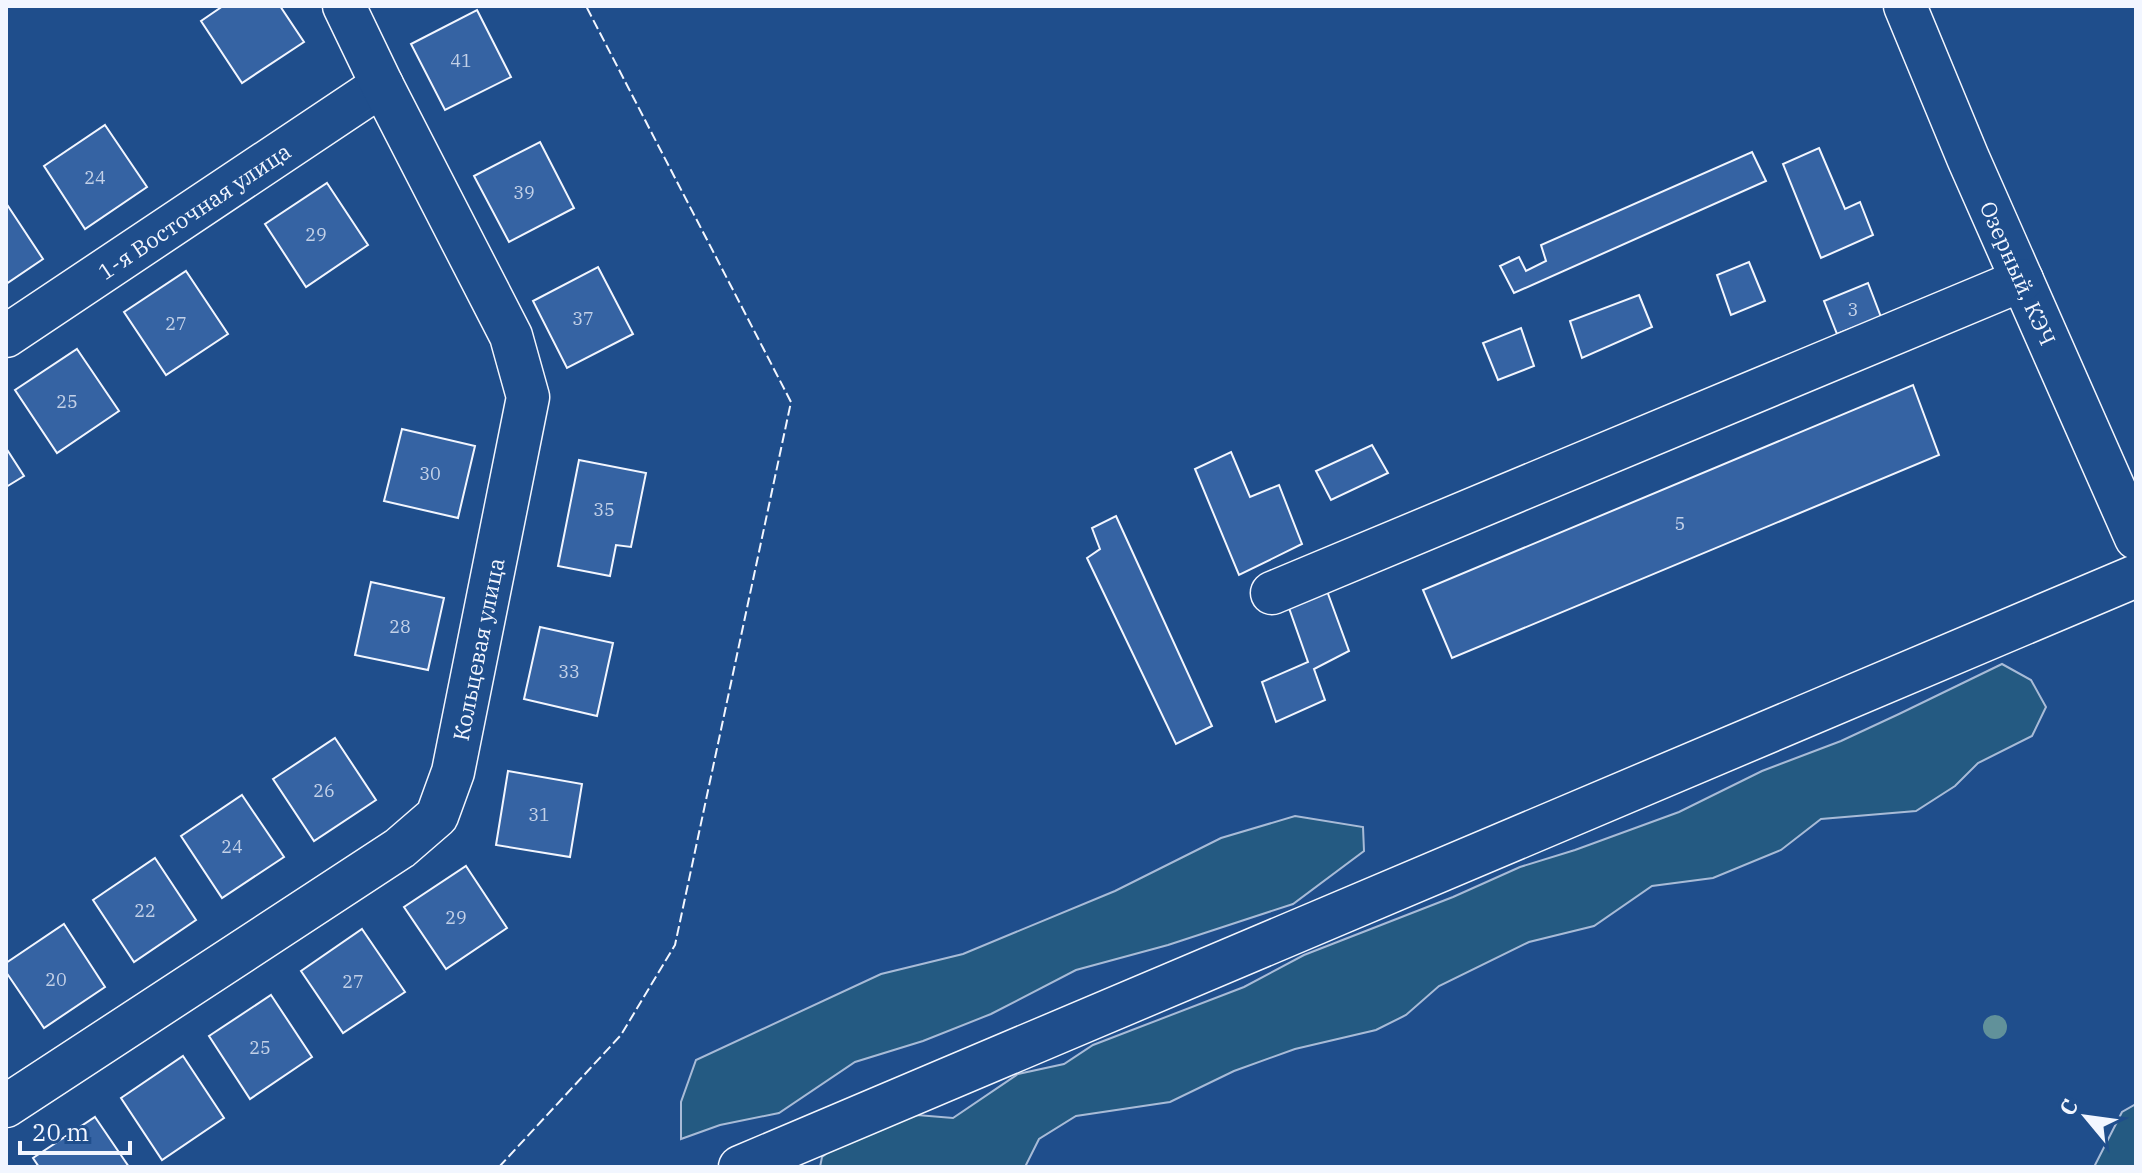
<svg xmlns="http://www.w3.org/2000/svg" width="2142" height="1173" font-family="'IBM Plex Serif',serif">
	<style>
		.green { fill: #245a82; stroke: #a8bbd7; stroke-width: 2 }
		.building { fill: #3563a3; stroke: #f2f6ff; stroke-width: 2 }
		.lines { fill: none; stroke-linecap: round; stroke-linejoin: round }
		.minor-casing { stroke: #f2f6ff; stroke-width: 45 }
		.minor { stroke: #1f4e8c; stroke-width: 42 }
		.fence { stroke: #f2f6ff; stroke-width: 2; stroke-dasharray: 10 4; stroke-linecap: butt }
		.tree { fill: #61919a }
		.labels { text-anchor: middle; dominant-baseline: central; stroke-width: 6; stroke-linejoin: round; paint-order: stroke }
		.number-label { font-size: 18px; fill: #c3d1e8 }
		.street-label { font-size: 22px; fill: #f2f6ff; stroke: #1f4e8c }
	</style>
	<rect width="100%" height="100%" fill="#1f4e8c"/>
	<!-- green -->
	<g class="green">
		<polygon points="2002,664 2031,680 2046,707 2032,736 1978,763 1955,786 1916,811 1821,819 1781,850 1713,878 1652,886 1594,926 1529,942 1439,986 1406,1015 1376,1030 1295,1049 1234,1071 1170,1102 1076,1116 1039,1139 1025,1167 820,1167 822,1157 865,1123 917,1115 953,1118 1018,1074 1064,1064 1093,1045 1244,987 1304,955 1453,897 1520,867 1575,850 1679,812 1762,771 1841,741 1899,714"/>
		<polygon points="1295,816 1363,827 1364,851 1293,904 1168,945 1076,970 991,1014 923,1041 855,1062 779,1113 720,1125 681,1139 681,1102 696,1060 881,974 963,954 1115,891 1221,838"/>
		<polygon points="2136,1104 2136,1167 2094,1167 2122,1112"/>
	</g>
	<!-- building -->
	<g class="building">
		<polygon points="223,6 280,6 304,42 242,83 201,21"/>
		<polygon points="477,10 511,77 445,110 411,44"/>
		<polygon points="105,125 147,187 85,229 44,166"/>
		<polygon points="540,142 574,208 509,242 474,176"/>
		<polygon points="1819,148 1845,209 1860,202 1873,235 1821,258 1783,164"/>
		<polygon points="1752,152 1766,181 1514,293 1500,266 1519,257 1526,271 1546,261 1541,245"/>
		<polygon points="327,183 368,245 306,287 265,224"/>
		<polygon points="6,203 43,259 6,284"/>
		<polygon points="1749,262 1765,301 1731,315 1717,275"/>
		<polygon points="598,267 633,334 567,368 533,301"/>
		<polygon points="186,271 228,334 166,375 124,312"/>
		<polygon points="1868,283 1881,317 1871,329 1868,322 1837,334 1824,301"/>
		<polygon points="1639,295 1652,327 1582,358 1570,321"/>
		<polygon points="1521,328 1534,366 1498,380 1483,343"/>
		<polygon points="77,349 119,411 57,453 15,390"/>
		<polygon points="1913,385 1939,455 1452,658 1423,590"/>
		<polygon points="402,429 475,446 458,518 384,501"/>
		<polygon points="1372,445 1388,473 1331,500 1316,471"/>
		<polygon points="6,448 24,476 6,487"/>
		<polygon points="1231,452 1250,497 1279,485 1302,544 1239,575 1195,469"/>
		<polygon points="579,460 646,473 631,547 616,545 610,576 558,566"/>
		<polygon points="1116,516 1212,726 1176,744 1087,558 1100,549 1092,528"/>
		<polygon points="371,582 444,598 428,670 355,655"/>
		<polygon points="1327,591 1349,651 1314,669 1325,700 1276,722 1262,682 1308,662 1289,608"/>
		<polygon points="540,627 613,643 597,716 524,699"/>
		<polygon points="335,738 376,800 314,841 273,779"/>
		<polygon points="508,771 582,784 570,857 496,845"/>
		<polygon points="242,795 284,857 222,898 181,836"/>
		<polygon points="155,858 196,920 134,962 93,900"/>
		<polygon points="466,866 507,928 446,969 404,907"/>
		<polygon points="64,924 105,987 44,1028 6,972 6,963"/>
		<polygon points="362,929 405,992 343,1033 301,971"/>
		<polygon points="271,995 312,1057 250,1099 209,1036"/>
		<polygon points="183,1056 224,1118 162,1160 121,1098"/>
		<polygon points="95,1117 129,1167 39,1167 33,1158"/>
	</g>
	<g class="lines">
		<defs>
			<g id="minor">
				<path id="s1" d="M1905 6 1968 158 2136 538"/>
				<path id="s2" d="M6 336 382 85"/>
				<polyline points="1272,593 2022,280"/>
				<path id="s3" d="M6 1106 400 848 437 816 453 772 528 397 511 336 382 85 344 6"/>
				<polyline points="740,1167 2136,576"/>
			</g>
		</defs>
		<!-- minor casing -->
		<use href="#minor" class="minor-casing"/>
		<!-- minor -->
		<use href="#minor" class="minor"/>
		<!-- fence -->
		<polyline class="fence" points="499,1167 621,1035 675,945 791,402 586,6"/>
	</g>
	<!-- trees -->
	<circle class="tree" cx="1995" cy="1027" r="12"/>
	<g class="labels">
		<!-- number labels -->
		<g class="number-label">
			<text x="461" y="60">41</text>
			<text x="95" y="177">24</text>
			<text x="524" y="192">39</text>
			<text x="316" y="234">29</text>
			<text x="1853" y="309">3</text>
			<text x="583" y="318">37</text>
			<text x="176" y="323">27</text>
			<text x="67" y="401">25</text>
			<text x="430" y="473">30</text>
			<text x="604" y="509">35</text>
			<text x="1680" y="523">5</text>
			<text x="400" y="626">28</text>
			<text x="569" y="671">33</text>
			<text x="324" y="790">26</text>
			<text x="539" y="814">31</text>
			<text x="232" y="846">24</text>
			<text x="145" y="910">22</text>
			<text x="456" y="917">29</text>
			<text x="56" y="979">20</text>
			<text x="353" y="981">27</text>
			<text x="260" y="1047">25</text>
		</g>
		<!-- street labels -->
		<g class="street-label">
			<text stroke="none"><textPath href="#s2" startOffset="226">1-я Восточная улица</textPath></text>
			<text stroke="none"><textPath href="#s1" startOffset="290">Озерный, КЭЧ</textPath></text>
			<text stroke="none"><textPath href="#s3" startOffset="692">Кольцевая улица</textPath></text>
		</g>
	</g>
	<!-- border -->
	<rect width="2142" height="1173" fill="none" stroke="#f2f6ff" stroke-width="16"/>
	<!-- north arrow -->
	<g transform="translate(2086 1117) rotate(299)" stroke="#1f4e8c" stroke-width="6" paint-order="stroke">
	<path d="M0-6L14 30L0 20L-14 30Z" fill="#f2f6ff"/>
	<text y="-12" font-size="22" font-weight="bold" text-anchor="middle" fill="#f2f6ff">С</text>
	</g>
	<!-- scale -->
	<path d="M20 1141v12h110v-12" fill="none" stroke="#f2f6ff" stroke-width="4"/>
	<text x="32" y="1141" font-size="24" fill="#f2f6ff" stroke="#1f4e8c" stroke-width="6" paint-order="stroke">20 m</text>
</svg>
